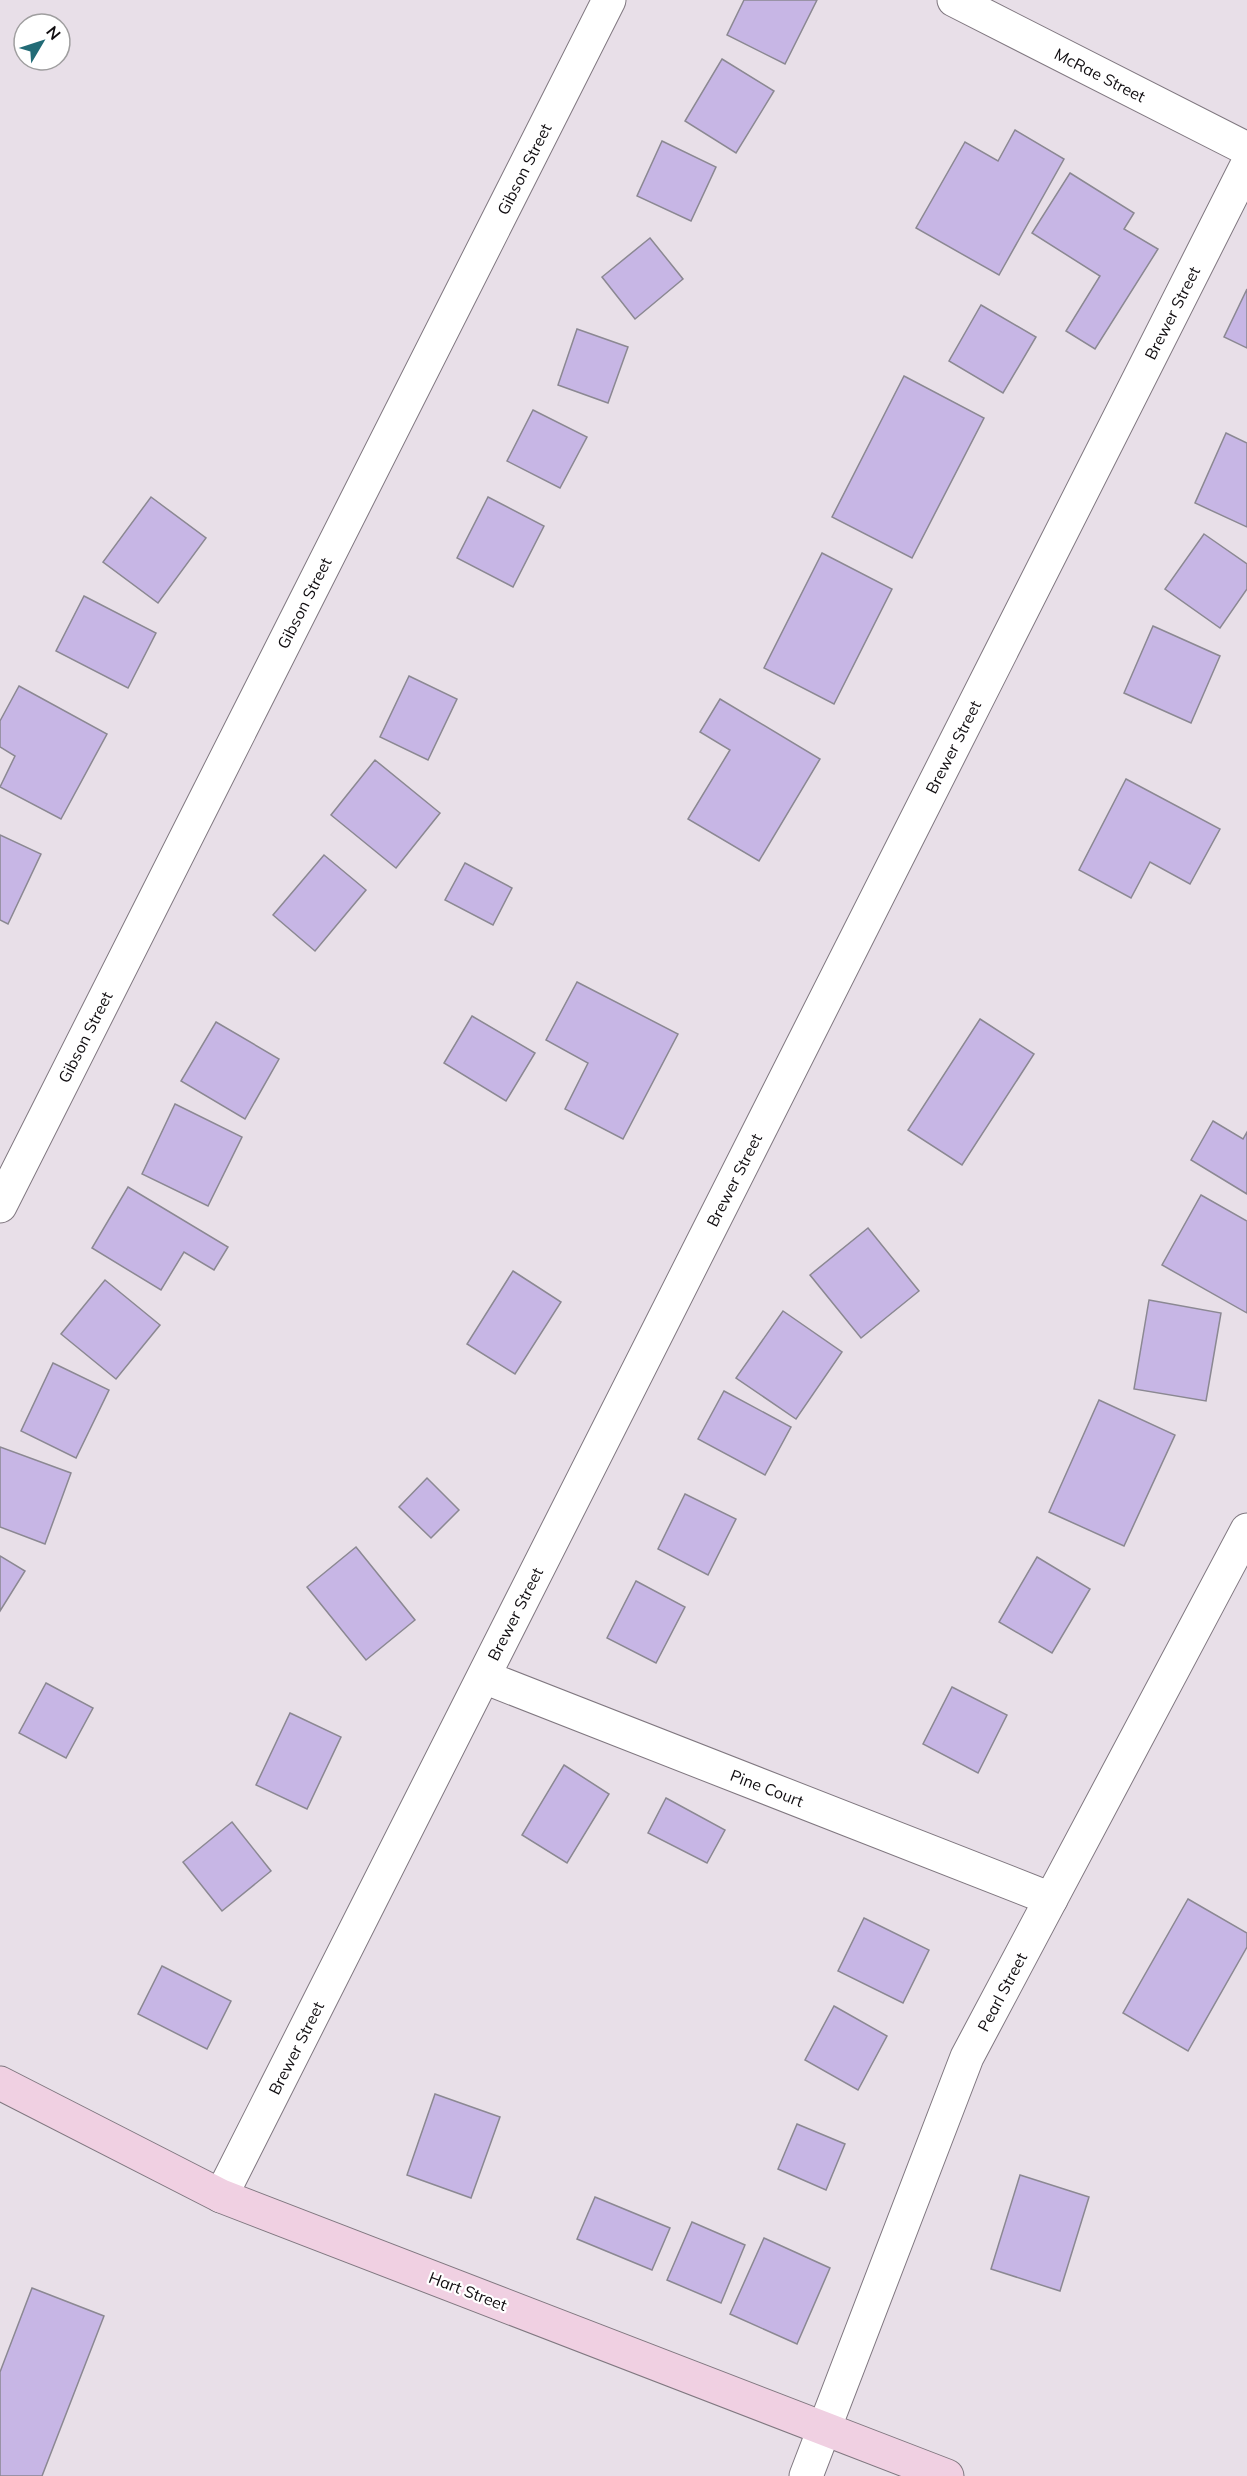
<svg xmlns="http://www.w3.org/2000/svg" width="1247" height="2476" font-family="Mulish,sans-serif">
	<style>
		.building { fill: #c7b6e5; stroke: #8b8892; stroke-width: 1.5 }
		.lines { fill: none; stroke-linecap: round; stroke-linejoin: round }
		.street-casing { stroke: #807880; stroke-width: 35 }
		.secondary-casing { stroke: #807880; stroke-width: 35 }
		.street { stroke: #fff; stroke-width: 33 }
		.secondary { stroke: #f0d0e2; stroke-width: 33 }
		.labels { text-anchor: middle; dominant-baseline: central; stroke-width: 4.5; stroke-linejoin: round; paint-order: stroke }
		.street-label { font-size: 16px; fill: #100d10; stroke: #fff }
	</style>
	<rect width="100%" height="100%" fill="#e8dfe8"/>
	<!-- building -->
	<g class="building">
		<polygon points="744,0 817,0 785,64 727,35"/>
		<polygon points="722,59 774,91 736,153 685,121"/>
		<polygon points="1015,130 1064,159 999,275 916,228 965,142 998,161"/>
		<polygon points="662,141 716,167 691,221 637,196"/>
		<polygon points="1070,173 1134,213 1124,229 1158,249 1095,349 1066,331 1100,276 1032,233"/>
		<polygon points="650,238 683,279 635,319 602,277"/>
		<polygon points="1247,289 1247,348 1224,337"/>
		<polygon points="981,305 1036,337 1003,393 949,361"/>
		<polygon points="577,329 628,347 608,403 558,385"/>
		<polygon points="904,376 984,418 912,558 832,517"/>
		<polygon points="533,410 587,437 560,488 507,461"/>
		<polygon points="1226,433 1247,443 1247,527 1195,503"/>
		<polygon points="151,497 206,538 158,603 103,562"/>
		<polygon points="488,497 544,526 513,587 457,558"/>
		<polygon points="1204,534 1247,564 1247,589 1220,628 1165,589"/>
		<polygon points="822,553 892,589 834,704 764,668"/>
		<polygon points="84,596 156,633 128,688 56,651"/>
		<polygon points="1153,626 1220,656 1191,723 1124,693"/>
		<polygon points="409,676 457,699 428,760 380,737"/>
		<polygon points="19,686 107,734 61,819 0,787 15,756 0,747 0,721"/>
		<polygon points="720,699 820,759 759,861 688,819 730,750 700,732"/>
		<polygon points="375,760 440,813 396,868 331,815"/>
		<polygon points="1126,779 1220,829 1190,884 1150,862 1131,898 1079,870"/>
		<polygon points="0,835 41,854 8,924 0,920"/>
		<polygon points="324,855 366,890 315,951 273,915"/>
		<polygon points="465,863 512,888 493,925 445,900"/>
		<polygon points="577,982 678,1034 623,1139 565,1109 588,1063 546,1040"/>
		<polygon points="472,1016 535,1053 506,1101 444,1063"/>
		<polygon points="980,1019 1034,1054 962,1165 908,1130"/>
		<polygon points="216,1022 279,1059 245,1119 181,1081"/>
		<polygon points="175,1104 242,1137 208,1206 142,1174"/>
		<polygon points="1213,1121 1243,1139 1247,1132 1247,1194 1191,1160"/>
		<polygon points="128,1187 228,1247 214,1270 184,1252 161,1290 92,1248"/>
		<polygon points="1201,1195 1247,1221 1247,1313 1162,1265"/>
		<polygon points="868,1228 919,1291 861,1338 810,1275"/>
		<polygon points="513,1271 561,1302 515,1374 467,1344"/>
		<polygon points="105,1280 160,1325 116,1379 61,1334"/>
		<polygon points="1149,1300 1221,1313 1206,1401 1134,1389"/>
		<polygon points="783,1311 842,1352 796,1419 736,1378"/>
		<polygon points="53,1363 109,1390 76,1458 21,1431"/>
		<polygon points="724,1391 791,1427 765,1475 698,1439"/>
		<polygon points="1099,1400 1175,1435 1124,1546 1049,1512"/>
		<polygon points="0,1447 71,1473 45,1544 0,1527"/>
		<polygon points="427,1478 459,1510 431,1538 399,1507"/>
		<polygon points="685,1494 736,1519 708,1575 658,1549"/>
		<polygon points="356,1547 415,1620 366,1660 307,1587"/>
		<polygon points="0,1556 25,1571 0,1611"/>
		<polygon points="1037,1557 1090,1589 1052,1653 999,1622"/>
		<polygon points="636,1581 685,1607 656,1663 607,1638"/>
		<polygon points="46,1683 93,1708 66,1758 19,1733"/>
		<polygon points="952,1687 1007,1715 978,1773 923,1744"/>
		<polygon points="290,1713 341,1737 307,1809 256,1785"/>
		<polygon points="564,1765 609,1794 567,1863 522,1835"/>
		<polygon points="666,1798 725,1830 707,1863 648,1833"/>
		<polygon points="232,1822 271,1871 222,1911 183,1862"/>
		<polygon points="1188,1899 1247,1933 1247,1947 1188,2051 1123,2013"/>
		<polygon points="864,1918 929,1950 903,2003 838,1971"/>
		<polygon points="162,1966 231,2001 207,2049 138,2014"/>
		<polygon points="834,2006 887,2036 858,2090 805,2060"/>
		<polygon points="435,2094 500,2117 471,2198 407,2175"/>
		<polygon points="797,2124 845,2144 826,2190 778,2169"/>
		<polygon points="1020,2175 1089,2197 1060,2291 991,2269"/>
		<polygon points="595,2197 670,2228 652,2270 577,2239"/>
		<polygon points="692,2222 745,2245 721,2303 667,2280"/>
		<polygon points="764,2238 830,2268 797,2344 730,2314"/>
		<polygon points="32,2288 104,2316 42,2476 0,2476 0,2372"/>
	</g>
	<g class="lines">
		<defs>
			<g id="street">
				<polyline points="954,0 1247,149"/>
				<polyline points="0,1206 609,0"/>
				<polyline points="484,1677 1051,1899"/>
				<polyline points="221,2196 1247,165"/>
				<polyline points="806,2476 967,2057 1247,1530"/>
			</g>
			<polyline id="secondary" points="0,2083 221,2196 947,2476"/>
		</defs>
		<!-- street casing -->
		<use href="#street" class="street-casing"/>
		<!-- secondary casing -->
		<use href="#secondary" class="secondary-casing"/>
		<!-- street -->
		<use href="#street" class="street"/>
		<!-- secondary -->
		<use href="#secondary" class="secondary"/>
	</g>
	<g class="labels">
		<!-- street labels -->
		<g class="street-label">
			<text transform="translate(1100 75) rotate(27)">McRae Street</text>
			<text transform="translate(524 169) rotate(-63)">Gibson Street</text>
			<text transform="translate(1172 313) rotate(-63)">Brewer Street</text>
			<text transform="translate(304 603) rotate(-63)">Gibson Street</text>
			<text transform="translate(953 747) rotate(-63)">Brewer Street</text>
			<text transform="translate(85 1037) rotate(-63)">Gibson Street</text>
			<text transform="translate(734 1180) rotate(-63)">Brewer Street</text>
			<text transform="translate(515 1614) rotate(-63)">Brewer Street</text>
			<text transform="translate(767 1788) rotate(21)">Pine Court</text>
			<text transform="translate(1002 1992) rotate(-62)">Pearl Street</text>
			<text transform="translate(296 2048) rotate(-63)">Brewer Street</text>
			<text transform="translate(468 2291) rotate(21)">Hart Street</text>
		</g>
	</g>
	<!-- north arrow -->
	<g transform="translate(42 42) rotate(51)"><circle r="28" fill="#ffffff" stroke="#9f9e9f" stroke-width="1.5"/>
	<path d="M0-4.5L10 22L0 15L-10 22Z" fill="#226b76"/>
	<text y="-9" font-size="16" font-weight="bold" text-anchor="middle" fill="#100d10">N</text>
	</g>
</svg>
